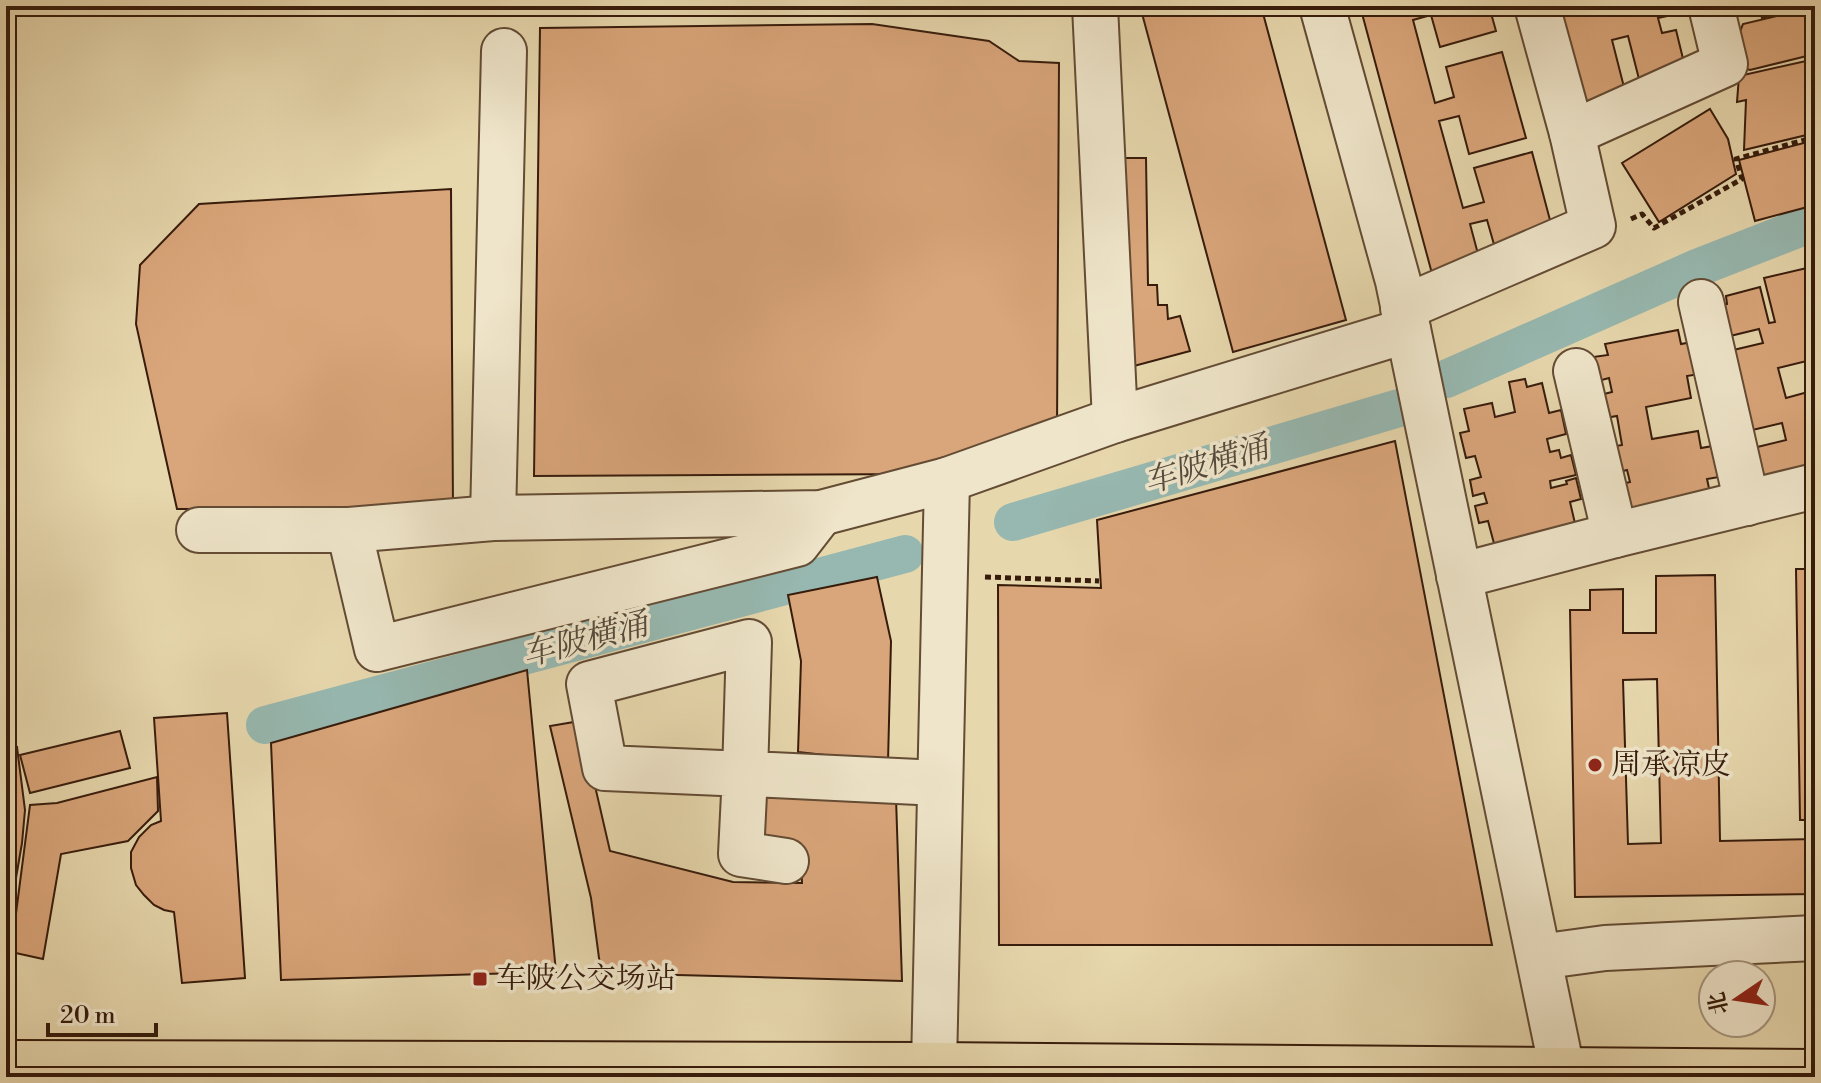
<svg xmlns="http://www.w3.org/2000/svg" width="1821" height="1083" font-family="'Libre Bodoni','Noto Serif SC',serif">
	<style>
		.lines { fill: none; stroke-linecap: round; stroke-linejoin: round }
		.canal { stroke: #97b8b0; stroke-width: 38 }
		.building { fill: #d9a57a; stroke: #371c0c; stroke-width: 2; fill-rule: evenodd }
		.minor-casing { stroke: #634b34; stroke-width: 48 }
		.major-casing { stroke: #371c0c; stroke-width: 48 }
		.path { stroke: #371c0c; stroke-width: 5; stroke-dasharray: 6 4; stroke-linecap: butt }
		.minor { stroke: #efe5ca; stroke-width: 44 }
		.major { stroke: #e7d7ad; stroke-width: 44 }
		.poi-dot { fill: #8f2418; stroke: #efe5ca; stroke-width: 3 }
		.labels { text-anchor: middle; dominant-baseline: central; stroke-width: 7; stroke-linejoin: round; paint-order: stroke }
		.poi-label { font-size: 30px; fill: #371c0c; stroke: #efe5ca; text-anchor: start }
		.water-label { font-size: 32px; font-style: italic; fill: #544b3d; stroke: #efe5ca }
	</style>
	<rect width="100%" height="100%" fill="#e7d7ad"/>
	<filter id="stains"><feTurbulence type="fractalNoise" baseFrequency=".0025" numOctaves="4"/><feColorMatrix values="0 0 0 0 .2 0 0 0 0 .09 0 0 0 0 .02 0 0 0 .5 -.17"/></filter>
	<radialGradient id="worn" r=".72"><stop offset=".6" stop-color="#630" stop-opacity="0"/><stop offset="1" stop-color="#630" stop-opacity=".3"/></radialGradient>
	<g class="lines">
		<!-- canal -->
		<g class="canal">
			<polyline points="1446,379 1697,268 1815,222"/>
			<polyline points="1013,522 1399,408"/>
			<polyline points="265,725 905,554"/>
		</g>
	</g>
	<!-- building -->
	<g class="building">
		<polygon points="1140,6 1261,6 1346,320 1233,352"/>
		<polygon points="1360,6 1489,6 1496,31 1440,47 1431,15 1413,20 1435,103 1454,97 1446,67 1502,52 1526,138 1469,154 1459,116 1439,121 1463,208 1484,202 1474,168 1532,152 1555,239 1497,255 1487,220 1470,224 1482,269 1434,281"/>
		<polygon points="1558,6 1601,6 1603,11 1619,6 1669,6 1672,15 1658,18 1662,33 1676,30 1686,71 1640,83 1628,36 1612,40 1626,95 1584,106"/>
		<polygon points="1759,6 1806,6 1762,18"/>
		<polygon points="1815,7 1815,54 1750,70 1727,63 1743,24"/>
		<polygon points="872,24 989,41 1019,61 1059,63 1057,432 929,474 534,476 540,28"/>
		<polygon points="1815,59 1815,133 1744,150 1746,100 1737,102 1739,76"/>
		<polygon points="1710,109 1728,139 1736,174 1659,222 1622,163"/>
		<polygon points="1815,140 1815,205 1755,221 1739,160"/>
		<polygon points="1118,158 1146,158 1148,285 1157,285 1158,305 1167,305 1168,319 1180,316 1190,351 1119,370"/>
		<polygon points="451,189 453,508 177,509 136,324 140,265 199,204"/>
		<polygon points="1807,268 1812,288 1815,287 1815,359 1778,368 1786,398 1815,390 1815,476 1767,487 1745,450 1786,440 1782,423 1748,431 1729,351 1763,343 1759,329 1726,337 1719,306 1727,304 1726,296 1760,287 1769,323 1775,322 1764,278"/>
		<polygon points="1678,330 1681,344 1692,342 1699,374 1687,376 1691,398 1646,407 1652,439 1698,431 1701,448 1713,446 1719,477 1707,479 1712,502 1635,517 1632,507 1622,508 1618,485 1630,482 1627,470 1615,473 1611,447 1622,445 1617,416 1605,418 1600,395 1612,392 1609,378 1598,381 1593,357 1608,355 1605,344"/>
		<polygon points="1525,379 1527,387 1542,383 1549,413 1561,410 1566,434 1547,439 1550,452 1559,450 1561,458 1571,455 1576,475 1550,481 1551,488 1567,484 1566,481 1576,478 1581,499 1570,502 1577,532 1496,551 1488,521 1479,523 1475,506 1487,503 1484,493 1473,496 1470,480 1481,477 1475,456 1466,458 1460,433 1469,431 1464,409 1492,403 1495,417 1515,412 1509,382"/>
		<polygon points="1395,441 1492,945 999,945 998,585 1101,588 1097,520"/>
		<polygon points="1796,569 1815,569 1815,820 1800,820"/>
		<path d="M1715 575 1720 841 1815 839V894L1575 897 1570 610H1590V590L1623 589V633H1656V576ZM1657 679 1661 843 1628 844 1623 680Z"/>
		<polygon points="877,577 891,641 888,762 798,752 801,661 788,595"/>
		<polygon points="527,670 556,972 281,980 271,743"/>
		<polygon points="227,713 245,978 182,983 174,912 164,910 154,905 144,895 136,885 131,868 131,852 139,837 151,825 161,821 154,718"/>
		<polygon points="580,721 610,851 733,882 802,883 800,843 757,841 754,798 896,798 902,981 601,973 591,898 550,726"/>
		<polygon points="120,731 130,768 30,793 20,755"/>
		<polygon points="17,747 25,810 22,843 6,936 6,750"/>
		<polygon points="157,777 158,811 128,841 61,854 43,959 11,952 30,805 57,803"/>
	</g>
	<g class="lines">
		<defs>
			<g id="minor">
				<polyline points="1095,6 1115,420"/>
				<polyline points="1322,6 1398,281 1562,1070"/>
				<polyline points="504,51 493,518 821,513 947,480"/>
				<polyline points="1572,133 1725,64 1711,6"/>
				<polyline points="1701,302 1747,503"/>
				<polyline points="1403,308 1593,226 1572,133 1537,6"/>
				<polyline points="1576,371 1615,535"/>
				<polyline points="199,530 349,530 377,649 797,544 821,513"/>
				<polyline points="349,530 493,518"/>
				<polyline points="1459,576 1615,535 1815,486"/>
				<polyline points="786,861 741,854 745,774 749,642 589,684 605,768 745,774 752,774 939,783"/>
				<polyline points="1539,957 1605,948 1815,938"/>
				<polyline points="934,1065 947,480 1115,420 1408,330"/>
			</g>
			<polyline id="major" points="6,1063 934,1065 1815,1072"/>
		</defs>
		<!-- minor casing -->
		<use href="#minor" class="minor-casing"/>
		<!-- major casing -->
		<use href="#major" class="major-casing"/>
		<!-- path -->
		<g class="path">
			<polyline points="1631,219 1642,214 1654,228 1742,179 1736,159 1815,137"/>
			<polyline points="985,577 1099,581"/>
		</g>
		<!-- minor -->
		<use href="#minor" class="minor"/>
		<!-- major -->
		<use href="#major" class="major"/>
	</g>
	<!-- markers -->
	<g class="poi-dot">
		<circle cx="1595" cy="765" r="8"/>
		<rect x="472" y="971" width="16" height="16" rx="4"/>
	</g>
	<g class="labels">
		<!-- poi labels -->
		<g class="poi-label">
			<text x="1611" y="765">周承凉皮</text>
			<text x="496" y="979">车陂公交场站</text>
		</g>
		<!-- water labels -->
		<g class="water-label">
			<text transform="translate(1206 465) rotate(-17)">车陂横涌</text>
			<text transform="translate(585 640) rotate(-15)">车陂横涌</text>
		</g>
	</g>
	<!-- margin -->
	<rect width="1821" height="1083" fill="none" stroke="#e7d7ad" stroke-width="32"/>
	<rect x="8" y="8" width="1805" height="1067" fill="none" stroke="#371c0c" stroke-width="4"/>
	<rect x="16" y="16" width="1789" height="1051" fill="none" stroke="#371c0c" stroke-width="2"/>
	<!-- north arrow -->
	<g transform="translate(1737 999) rotate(257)"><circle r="38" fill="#efe5ca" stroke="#a5957e" stroke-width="2"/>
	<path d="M0-6L14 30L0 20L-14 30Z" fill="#8f2418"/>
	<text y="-12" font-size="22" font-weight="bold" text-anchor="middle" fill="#371c0c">北</text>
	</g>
	<!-- scale -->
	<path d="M48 1023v12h108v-12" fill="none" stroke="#371c0c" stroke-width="4"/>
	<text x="60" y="1023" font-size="24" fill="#371c0c" stroke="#efe5ca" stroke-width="6" paint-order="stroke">20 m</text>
	<rect width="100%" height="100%" filter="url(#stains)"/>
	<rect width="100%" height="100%" fill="url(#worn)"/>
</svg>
